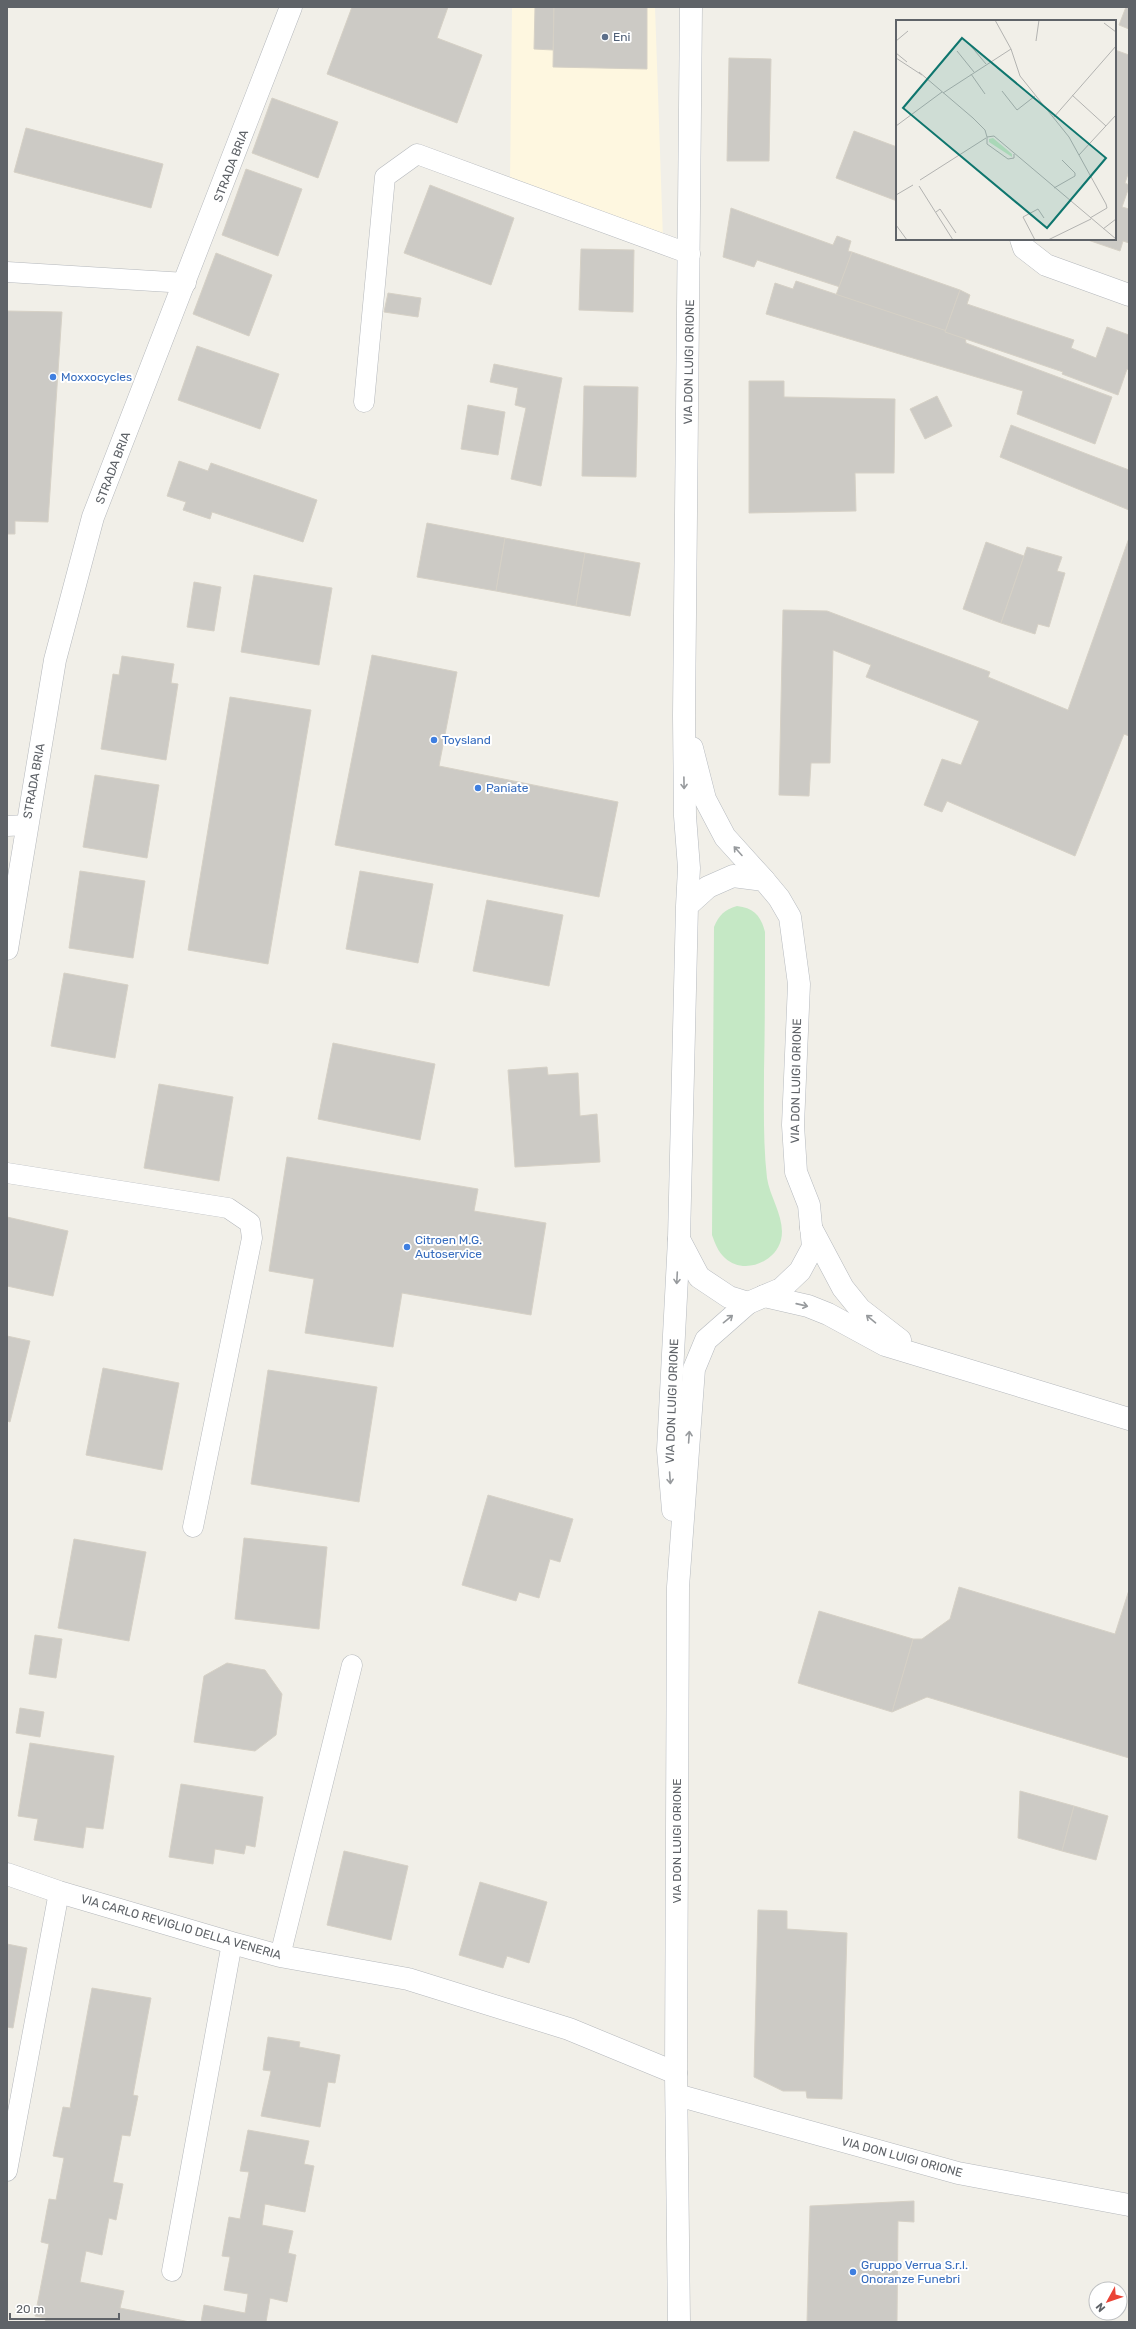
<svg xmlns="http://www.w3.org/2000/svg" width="1136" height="2329" font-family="Rubik,sans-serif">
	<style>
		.commercial { fill: #fef7e0 }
		.green { fill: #c5e8c5 }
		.building { fill: #cccac5; stroke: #d6d1c6 }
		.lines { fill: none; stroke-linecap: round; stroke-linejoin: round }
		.lane-casing { stroke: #b5b8bc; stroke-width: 21 }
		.street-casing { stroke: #b5b8bc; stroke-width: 23 }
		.secondary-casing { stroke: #b6babf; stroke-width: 23 }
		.lane { stroke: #fff; stroke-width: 20 }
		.street { stroke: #fff; stroke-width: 22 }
		.secondary { stroke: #fff; stroke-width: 22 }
		.oneway { stroke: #979a9d }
		.service-dot { fill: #5c6f8a; stroke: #fff; stroke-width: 1.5 }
		.shop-dot { fill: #3f7fe0; stroke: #fff; stroke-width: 1.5 }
		.labels { text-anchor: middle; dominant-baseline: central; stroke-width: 4; stroke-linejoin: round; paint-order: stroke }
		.service-label { font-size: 12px; fill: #4e5e75; stroke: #fff; text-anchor: start }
		.street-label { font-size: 12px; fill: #5f6368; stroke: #fff }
		.shop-label { font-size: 12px; fill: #366cbe; stroke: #fff; text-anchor: start }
		.inset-road { fill: none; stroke: #b3b3b1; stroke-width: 1 }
		.view { fill: #0f766e; fill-opacity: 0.15; stroke: #0f766e; stroke-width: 2 }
		.inset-edge { fill: none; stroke: #5f6368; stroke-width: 2 }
	</style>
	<rect width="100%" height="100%" fill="#f1efe8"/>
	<!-- commercial -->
	<polygon class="commercial" points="512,7 655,7 663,239 510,182"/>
	<!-- green -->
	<path class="green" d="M737 906C754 908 761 916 765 932 765 979 765 1025 764 1072 764 1107 763 1143 767 1178 770 1198 786 1219 781 1240 775 1263 743 1275 725 1258 718 1252 715 1243 712 1235L714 927C719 915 724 910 737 906Z"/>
	<!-- building -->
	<g class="building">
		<polygon points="352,7 448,7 437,38 482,55 457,123 327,74"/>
		<polygon points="535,7 554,7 553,50 534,49"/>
		<polygon points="554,7 647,7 647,69 553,67"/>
		<polygon points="1126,7 1129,7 1129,29 1119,25"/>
		<polygon points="1115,50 1129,55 1129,171 1125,183 1129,185 1129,187 1122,207 1129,209 1129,243 1123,241 1120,251 1085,239 1115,239"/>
		<polygon points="729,58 771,59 769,161 727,161"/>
		<polygon points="272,98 338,122 318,178 252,153"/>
		<polygon points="26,128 163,164 151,208 14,172"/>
		<polygon points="854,131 897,147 897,201 836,178"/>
		<polygon points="246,169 302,189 278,256 222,235"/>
		<polygon points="430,185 514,218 491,285 404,253"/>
		<polygon points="731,208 833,245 837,236 851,241 848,251 852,252 840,287 757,260 754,267 723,257"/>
		<polygon points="581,249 634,250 633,312 579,310"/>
		<polygon points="852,252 960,290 945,332 836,295"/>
		<polygon points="216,253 272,275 249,336 193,314"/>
		<polygon points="796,281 965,337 966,343 1112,397 1095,444 1017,414 1023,391 766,314 775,283 793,289"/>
		<polygon points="960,290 970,295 967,304 1074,340 1071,348 1096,358 1107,327 1129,335 1129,370 1127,369 1118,395 1062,374 1063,372 945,332"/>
		<polygon points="388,293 421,298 418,317 384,312"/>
		<polygon points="7,311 62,312 48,522 15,521 15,534 7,534"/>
		<polygon points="197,346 279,374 260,429 178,400"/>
		<polygon points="494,364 562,378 541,486 511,479 526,408 515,405 518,388 490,382"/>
		<polygon points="749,381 784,381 784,397 895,399 894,473 855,473 856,511 749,513"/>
		<polygon points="584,386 638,387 636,477 582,476"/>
		<polygon points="937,396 952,426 925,439 910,409"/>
		<polygon points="468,405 505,412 498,455 461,449"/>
		<polygon points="1011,425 1129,470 1129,510 1000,457"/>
		<polygon points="179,461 208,471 211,463 317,500 303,542 212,512 210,519 183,510 186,502 167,496"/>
		<polygon points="427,523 505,538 496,591 417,577"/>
		<polygon points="505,538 585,553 576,606 496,591"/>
		<polygon points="1129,538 1129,736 1124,734 1075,856 947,801 942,812 924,805 942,759 961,765 979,721 866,677 871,665 833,650 830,763 811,763 809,796 779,795 783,610 827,611 990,672 988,677 1068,710"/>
		<polygon points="986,542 1024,556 1001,623 963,609"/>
		<polygon points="1027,547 1062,557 1057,571 1065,573 1049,627 1038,624 1035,634 1001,623"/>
		<polygon points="585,553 640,563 630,616 576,606"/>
		<polygon points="254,575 332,588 319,665 241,652"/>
		<polygon points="194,582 221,587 214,631 187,627"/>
		<polygon points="372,655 457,672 439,766 618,802 599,897 335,845"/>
		<polygon points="122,656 174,664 171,683 178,684 166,760 101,749 113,674 119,675"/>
		<polygon points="230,697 311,710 268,964 188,950"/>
		<polygon points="95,775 159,785 147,858 83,847"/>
		<polygon points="80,871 145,881 133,958 69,948"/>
		<polygon points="360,871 433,884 418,963 346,949"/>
		<polygon points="487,900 563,915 549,986 473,971"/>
		<polygon points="64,973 128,985 115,1058 51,1046"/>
		<polygon points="333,1043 435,1064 420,1140 318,1119"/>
		<polygon points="547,1067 548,1075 578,1073 580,1116 597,1114 600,1162 515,1167 508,1070"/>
		<polygon points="159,1084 233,1097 219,1181 144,1168"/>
		<polygon points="287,1157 478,1189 474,1211 546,1223 531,1315 402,1293 393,1347 305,1333 314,1279 269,1271"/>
		<polygon points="7,1217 68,1231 53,1296 7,1286"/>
		<polygon points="7,1336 30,1341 10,1422 7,1421"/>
		<polygon points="103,1368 179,1383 162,1470 86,1455"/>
		<polygon points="268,1370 377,1387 359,1502 251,1484"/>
		<polygon points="488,1495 573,1519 560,1562 550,1559 539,1598 519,1592 516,1601 462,1585"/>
		<polygon points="244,1538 327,1547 319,1629 235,1619"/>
		<polygon points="74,1539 146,1552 129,1641 58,1628"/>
		<polygon points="959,1587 1115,1634 1129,1590 1129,1758 927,1697 892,1712 913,1639 922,1639 950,1619"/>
		<polygon points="819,1611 913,1639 892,1712 798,1683"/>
		<polygon points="35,1635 62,1639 56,1678 29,1674"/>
		<polygon points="227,1663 265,1670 282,1694 276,1735 255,1751 194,1742 204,1676"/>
		<polygon points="20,1708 44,1712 40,1737 16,1733"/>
		<polygon points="30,1743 114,1756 103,1829 86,1827 83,1848 34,1840 38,1819 18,1816"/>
		<polygon points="181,1784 263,1797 255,1847 246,1845 244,1854 215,1849 213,1864 169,1857"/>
		<polygon points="1020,1791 1074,1806 1062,1851 1018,1838"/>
		<polygon points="1074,1806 1108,1816 1096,1860 1062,1851"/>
		<polygon points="344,1851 408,1866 391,1940 327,1925"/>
		<polygon points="480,1882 547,1902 529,1963 507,1956 503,1968 459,1955"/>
		<polygon points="758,1910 787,1911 787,1929 847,1933 842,2099 807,2098 806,2091 783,2091 754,2077"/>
		<polygon points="7,1944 27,1948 13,2028 7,2027"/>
		<polygon points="92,1988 151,1998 133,2095 138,2096 130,2136 122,2135 113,2182 123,2184 116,2220 109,2218 102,2255 86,2251 80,2282 124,2291 120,2308 190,2322 45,2322 46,2318 35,2316 49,2244 41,2242 49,2199 56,2200 64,2158 53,2156 63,2107 70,2108"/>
		<polygon points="268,2037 300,2042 299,2047 340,2055 335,2083 328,2082 320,2127 261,2116 271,2071 263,2070"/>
		<polygon points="248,2130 309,2141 304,2164 314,2166 305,2212 265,2204 262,2225 293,2231 288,2253 296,2255 287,2302 270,2298 266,2322 201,2322 204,2305 245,2313 248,2294 224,2290 230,2257 222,2256 229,2217 240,2219 249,2172 240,2171"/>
		<polygon points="914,2201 914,2222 898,2221 897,2322 807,2322 810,2206"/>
	</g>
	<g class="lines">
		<defs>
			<g id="lane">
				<polyline points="7,272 186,283"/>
				<polyline points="364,402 385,177 417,154 690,254"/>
				<polyline points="7,826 27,825"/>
				<polyline points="7,1173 228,1208 250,1223 252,1238 193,1527"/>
				<polyline points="280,1956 352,1665"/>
				<polyline points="7,2171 59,1892"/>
				<polyline points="172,2271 232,1943"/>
			</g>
			<g id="street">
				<polyline points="1021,239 1024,248 1046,265 1129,295"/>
				<polyline points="7,949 55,660 93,517 291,7"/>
				<polyline points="811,1228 843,1288 860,1309 900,1340"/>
				<polyline points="764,1296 808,1306 828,1314 885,1345 1129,1419"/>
				<polyline points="7,1874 59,1892 232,1943 280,1956 408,1979 569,2029 676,2073"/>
				<polyline points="677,2095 958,2173 1129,2205"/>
			</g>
			<g id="secondary">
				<polyline points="692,748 705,799 725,837 764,880"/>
				<polyline points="687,906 708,887 733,876 764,880 779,898 790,917 799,984 793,1125 796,1172 809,1205 813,1247 800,1271 781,1289 748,1303 729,1297 699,1277 679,1239 687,906 689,868 685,816 684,716 691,7"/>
				<polyline points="673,1510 668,1450 679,1239"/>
				<polyline points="679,2322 676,2073 678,1587 694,1369 706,1340 748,1303"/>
			</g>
		</defs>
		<!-- lane casing -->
		<use href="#lane" class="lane-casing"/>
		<!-- street casing -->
		<use href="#street" class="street-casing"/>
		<!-- secondary casing -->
		<use href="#secondary" class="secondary-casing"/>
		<!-- lane -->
		<use href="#lane" class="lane"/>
		<!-- street -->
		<use href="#street" class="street"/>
		<!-- secondary -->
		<use href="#secondary" class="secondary"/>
	</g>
	<!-- one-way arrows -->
	<defs><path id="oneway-shaft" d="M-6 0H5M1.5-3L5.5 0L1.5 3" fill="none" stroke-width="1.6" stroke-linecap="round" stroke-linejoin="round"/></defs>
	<g class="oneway">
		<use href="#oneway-shaft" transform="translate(684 783) rotate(89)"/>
		<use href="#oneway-shaft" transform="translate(738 851) rotate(-132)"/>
		<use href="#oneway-shaft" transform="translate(677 1278) rotate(93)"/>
		<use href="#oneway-shaft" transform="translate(802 1305) rotate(13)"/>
		<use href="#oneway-shaft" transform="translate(728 1319) rotate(-39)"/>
		<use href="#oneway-shaft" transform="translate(871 1319) rotate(-140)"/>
		<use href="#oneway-shaft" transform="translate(689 1437) rotate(-86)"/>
		<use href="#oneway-shaft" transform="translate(670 1478) rotate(86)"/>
	</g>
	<!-- markers -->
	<circle class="service-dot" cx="605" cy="37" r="4"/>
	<g class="shop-dot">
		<circle cx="53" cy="377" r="4"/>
		<circle cx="434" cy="740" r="4"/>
		<circle cx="478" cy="788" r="4"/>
		<circle cx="407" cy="1247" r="4"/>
		<circle cx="853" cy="2272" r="4"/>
	</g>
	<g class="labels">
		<!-- service labels -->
		<g class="service-label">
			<text x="613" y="37">Eni</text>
		</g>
		<!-- street labels -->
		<g class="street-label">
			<text transform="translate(231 166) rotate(-69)">STRADA BRIA</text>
			<text transform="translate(689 362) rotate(-89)">VIA DON LUIGI ORIONE</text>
			<text transform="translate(113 468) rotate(-69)">STRADA BRIA</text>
			<text transform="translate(34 781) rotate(-80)">STRADA BRIA</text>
			<text transform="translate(796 1081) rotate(-89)">VIA DON LUIGI ORIONE</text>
			<text transform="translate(672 1401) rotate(-88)">VIA DON LUIGI ORIONE</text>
			<text transform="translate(677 1841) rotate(-90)">VIA DON LUIGI ORIONE</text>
			<text transform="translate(181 1927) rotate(16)">VIA CARLO REVIGLIO DELLA VENERIA</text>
			<text transform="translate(902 2157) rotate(15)">VIA DON LUIGI ORIONE</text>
		</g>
		<!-- shop labels -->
		<g class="shop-label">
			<text x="61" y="377">Moxxocycles</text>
			<text x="442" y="740">Toysland</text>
			<text x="486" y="788">Paniate</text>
			<text x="415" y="1240">Citroen M.G.<tspan x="415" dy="14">Autoservice</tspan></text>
			<text x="861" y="2265">Gruppo Verrua S.r.l.<tspan x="861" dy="14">Onoranze Funebri</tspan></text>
		</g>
	</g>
	<!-- overview -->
	<g transform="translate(896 20)">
		<rect width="220" height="220" fill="#f1efe8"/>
		<path d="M97 118 116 134V137L93 122V119Z" fill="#c5e8c5"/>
		<path class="inset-road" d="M99 0 115 29 124 56 173 117 210 184 211 188 194 198M208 3 220 12M0 21 12 11M140 21 143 0M74 25 90 44M61 31 78 52M0 33 11 42M0 38 26 55M23 52 77 98 89 110 91 117M75 54 89 74M106 71 121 90 139 76M47 73 115 29M176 75 210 106M158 97 220 26M0 106 46 72M118 134V138L112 139 91 124V117L98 116 220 219M183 135 220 95M24 160 90 118M23 166 57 220M158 168 179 156V153L166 140M0 175 17 165M40 192 44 189 60 213M0 205 11 220M207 209 220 199M139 220 127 197 142 189 148 198M152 220 195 199"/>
		<path class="view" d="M66 18 210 138 151 208 7 88Z"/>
		<rect width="220" height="220" class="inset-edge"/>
	</g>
	<!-- border -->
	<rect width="1136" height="2329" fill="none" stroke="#5f6368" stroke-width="16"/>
	<!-- north arrow -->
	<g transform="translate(1108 2301) rotate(230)"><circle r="19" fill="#ffffff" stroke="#bfc1c3"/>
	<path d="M0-3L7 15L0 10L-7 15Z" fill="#ea4335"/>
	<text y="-6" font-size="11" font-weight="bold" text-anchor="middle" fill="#5f6368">N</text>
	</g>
	<!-- scale -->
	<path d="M10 2313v6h109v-6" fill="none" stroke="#5f6368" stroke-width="2"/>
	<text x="16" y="2313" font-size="12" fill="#5f6368" stroke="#ffffff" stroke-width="3" paint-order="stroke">20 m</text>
</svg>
